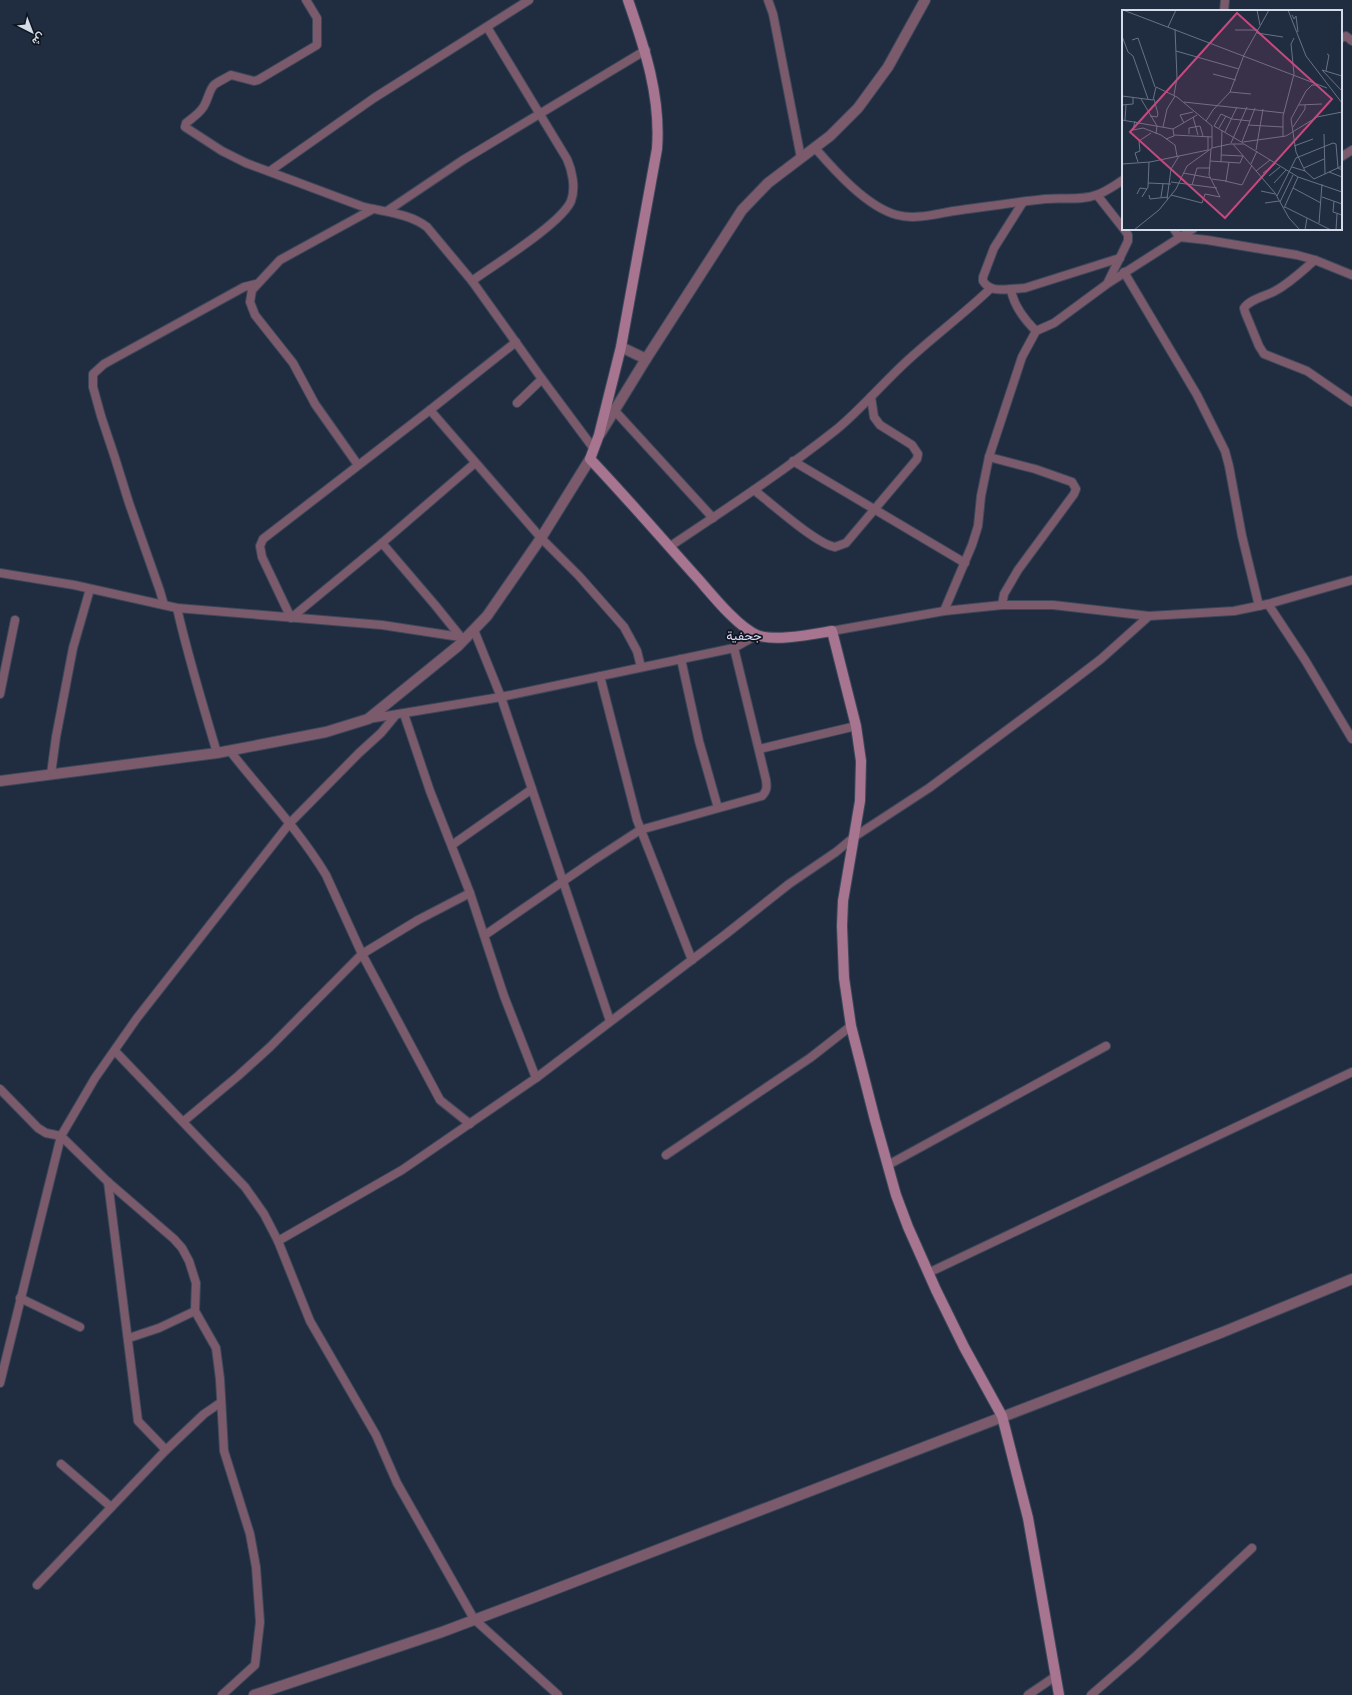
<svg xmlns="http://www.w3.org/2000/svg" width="1352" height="1695" font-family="Montserrat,Vazirmatn,sans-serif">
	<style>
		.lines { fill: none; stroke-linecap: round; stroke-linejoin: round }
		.minor-casing { stroke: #3d485b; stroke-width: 10 }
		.tertiary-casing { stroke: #3d485b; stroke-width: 12 }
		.secondary-casing { stroke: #3d485b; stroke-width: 12 }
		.minor { stroke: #7b5b6b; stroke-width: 8 }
		.tertiary { stroke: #7b5b6b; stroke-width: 10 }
		.secondary { stroke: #a7758f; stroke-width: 10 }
		.labels { text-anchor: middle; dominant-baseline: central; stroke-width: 3.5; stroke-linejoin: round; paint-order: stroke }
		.quarter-label { font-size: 13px; fill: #dbdbf9; stroke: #0f151e }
		.inset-road { fill: none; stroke: #687284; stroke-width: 1 }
		.view { fill: #c6497e; fill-opacity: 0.15; stroke: #c6497e; stroke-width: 2 }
		.inset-edge { fill: none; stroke: #d4dce9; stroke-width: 2 }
	</style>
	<rect width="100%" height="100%" fill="#202c40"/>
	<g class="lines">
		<defs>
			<g id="minor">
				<path d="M306 0 317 18V45L258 80 254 81 231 75C226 78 219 81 214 85 208 91 208 103 201 110 197 115 191 119 186 123L185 127 222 151 246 163 361 206C383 212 409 213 427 227L472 281 542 379 594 449"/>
				<polyline points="768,0 773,14 801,158"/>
				<polyline points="1224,11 1225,0"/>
				<polyline points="1341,38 1346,36 1352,41"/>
				<path d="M815 148C835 171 867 207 897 215 915 220 936 214 954 211 984 207 1015 202 1045 199 1062 197 1080 201 1096 195 1106 192 1115 185 1123 180"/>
				<polyline points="1341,157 1352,150"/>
				<polyline points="270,171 374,98 529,0"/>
				<polyline points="1097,195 1123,228"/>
				<path d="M1023 202 994 248 983 277V281C989 291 1000 290 1011 289 1013 305 1025 320 1036 331"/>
				<polyline points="387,211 463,160 646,50"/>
				<polyline points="1174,229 1179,237 1207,240 1297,255 1315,260 1352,275"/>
				<path d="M1315 260C1302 271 1290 283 1275 291 1266 296 1250 299 1244 308L1245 312 1259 346 1264 354 1307 371 1352 402"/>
				<polyline points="1124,272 1197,395 1225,451 1229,466 1242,536 1259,606"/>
				<path d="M472 281C494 265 562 223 571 201 576 188 572 170 567 159L487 27"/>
				<polyline points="1108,282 1128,241 1128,235 1124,229"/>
				<polyline points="1011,289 1025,288 1120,258"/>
				<polyline points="517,403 542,379"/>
				<polyline points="430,410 541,538 579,576 624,627 637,651 641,667"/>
				<polyline points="615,411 713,518"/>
				<polyline points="989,457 1035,469 1072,482 1076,489 1074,494 1018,570 1004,594 1002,605"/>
				<polyline points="793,461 965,563"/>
				<polyline points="475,463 382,543 291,618 262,557 260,546 263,539 430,410 516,342"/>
				<polyline points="358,465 315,404 293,363 255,315 250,302 252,290 280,260 373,209"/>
				<path d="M754 490C771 503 816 544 835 547L846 543 917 459 918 454 912 445 880 425 874 417 871 397"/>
				<polyline points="382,543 435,605 460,636"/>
				<path d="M669 547C726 509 784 471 837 429 862 408 883 383 907 361 934 336 964 314 991 288"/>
				<polyline points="0,573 74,585 177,608 382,625 467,638"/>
				<polyline points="1268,604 1305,660 1352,739"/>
				<polyline points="164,605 160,591 129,503 115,458 101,416 93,387 93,374 104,364 244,287 256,284"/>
				<path d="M177 608C188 657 203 705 217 753"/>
				<polyline points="944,611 972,545 978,526 981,496 989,457 1022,357 1036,331 1054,323 1107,284 1193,229"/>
				<polyline points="474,630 501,697 610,1021"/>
				<polyline points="832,631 944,611 1002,605 1053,605 1149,616 1234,611 1268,604 1352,580"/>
				<polyline points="681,659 699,741 718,808"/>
				<polyline points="600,676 637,820 692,960"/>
				<polyline points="0,694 15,620"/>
				<polyline points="404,714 430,791 470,893 504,996 536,1078"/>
				<polyline points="368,719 501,697 734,648 757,635"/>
				<polyline points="759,749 856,726"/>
				<path d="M230 751C262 792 299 830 326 875L362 954 440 1100 470 1124"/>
				<polyline points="51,774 56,737 73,648 90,589"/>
				<polyline points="452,845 532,789"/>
				<path d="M485 935 594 860 640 830 762 796C767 791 767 787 766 780L734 648"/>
				<polyline points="115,1051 245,1187 264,1214 278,1241 310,1321 376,1435 397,1483 474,1619 558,1695"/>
				<polyline points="0,1089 38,1128 46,1133 61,1136 108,1182 174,1239 182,1248 189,1261 196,1283 195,1311 216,1348 220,1379 224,1451 250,1534 256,1567 260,1622 255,1665 222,1695"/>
				<polyline points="184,1121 238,1076 270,1047 362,954 418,920 470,893"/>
				<polyline points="666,1155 810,1058 851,1026"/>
				<polyline points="888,1165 1106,1046"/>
				<polyline points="108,1182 138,1421 166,1450"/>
				<polyline points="278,1241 402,1170 536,1078 726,934 789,884 836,852 854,837 929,788 1058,692 1101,659 1149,616"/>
				<polyline points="928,1273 1352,1072"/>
				<polyline points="20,1298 80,1327"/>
				<polyline points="129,1338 159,1328 195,1311"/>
				<polyline points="0,1383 61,1136 95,1078 137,1018 289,824 359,753 381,733 395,716"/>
				<polyline points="61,1464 111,1507"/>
				<polyline points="37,1585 166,1450 204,1414 220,1403"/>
				<polyline points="1028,1695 1056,1676"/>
				<polyline points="1091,1695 1136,1656 1252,1548"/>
			</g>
			<g id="tertiary">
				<polyline points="621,347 646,359"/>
				<polyline points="600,434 646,359 742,210 768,183 830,136 858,108 888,67 925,0"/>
				<polyline points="0,781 217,753 326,732 368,719 458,646 487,616 541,538 590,459"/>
				<polyline points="254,1695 442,1632 535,1597 1223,1332 1352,1279"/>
			</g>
			<path id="secondary" d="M628 0C645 49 661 97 657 149L621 347 599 435 590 459C628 499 663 540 700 581 713 596 738 627 757 635 774 642 813 634 832 631L856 726 861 761 860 801 843 901 842 926 844 978 851 1026 875 1120 896 1195 908 1227 936 1290 964 1347 1002 1416 1028 1518 1059 1695"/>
		</defs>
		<!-- minor casing -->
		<use href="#minor" class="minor-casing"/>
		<!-- tertiary casing -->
		<use href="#tertiary" class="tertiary-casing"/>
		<!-- secondary casing -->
		<use href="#secondary" class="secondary-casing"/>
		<!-- minor -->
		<use href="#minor" class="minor"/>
		<!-- tertiary -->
		<use href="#tertiary" class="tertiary"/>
		<!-- secondary -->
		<use href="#secondary" class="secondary"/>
	</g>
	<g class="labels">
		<!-- quarter labels -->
		<g class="quarter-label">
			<text x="744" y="635">جحفية</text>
		</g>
	</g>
	<!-- overview -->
	<g transform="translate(1122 10)">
		<rect width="220" height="220" fill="#202c40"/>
		<path class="inset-road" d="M1 0 205 78M135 0 138 15M166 0 184 46 220 93M170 5 172 9 174 6 176 22M46 17 54 0M113 20H136M135 23 161 27M0 26 6 42 11 46 26 89M10 30 16 28 33 77M54 41 117 59M204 61 207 45 205 44M91 64 114 70M220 66 200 60 220 81M108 82 129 84M52 85 55 68 53 19M0 86 31 90 34 77 55 87 84 111M19 89 35 116 34 124M62 92 162 103M0 95 11 94V87M177 95 200 94M28 106 35 107 36 104 32 89M71 107 76 125M0 110 51 119 75 105M3 110 4 95M13 111 11 120 21 118 39 125 53 135 55 146M62 113 58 105 71 102M126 115 161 117M92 116 99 104 110 109 128 111M92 116 121 133M41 117 45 99 53 86M171 117 183 99V95M97 118 104 106M103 122 115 97M67 124V118L78 116 81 126M202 124 203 164M52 125 90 127M86 126V140M161 127V106L172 64 169 34 172 28M44 129 52 126 51 119M120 132 133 98M121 132 164 126 195 107 220 102M109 133 125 97M111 134 153 183 167 208 178 220M172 136 191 129M90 138 108 134H122L176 167 220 182M134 140 141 99M88 151 118 153 121 146 99 145M16 152 13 143 18 141 17 131 29 123M99 152 100 120M0 154 28 152 86 140M129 154 135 141M170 157 183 161M182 158 202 149M134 161 148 150M207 162 220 167M61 163 89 168M141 163 153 154M147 166 158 157M90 169 104 171 107 152M192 169 183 161 174 142 169 109 184 81 190 75H194M192 169 220 156M103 171 120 175 130 155M49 172 95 178M26 173 49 174M152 173 164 160M70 175 75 158H88M171 178 199 193M139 181 153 184M15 184 18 178 25 179M27 185 28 189 46 187M49 185 80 193 83 184 98 187 87 165 89 139M155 186 174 148 211 133 214 134 216 158 220 160M20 187 26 177 27 152M39 187 41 174M200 187 220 194M45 189 49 159 57 146M212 191 211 202 220 205M158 192 171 165M143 193 157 191M163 197 209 220M162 198 176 167M197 213 200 174M12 220 37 200 54 179 65 156 90 138V116L84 111 91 100 108 82 122 45 147 0M183 220 185 208M214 220 215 204"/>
		<path class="view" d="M115 3 210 89 103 208 8 122Z"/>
		<rect width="220" height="220" class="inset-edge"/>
	</g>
	<!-- north arrow -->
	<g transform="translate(32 32) rotate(138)" stroke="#0f151e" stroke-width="3" paint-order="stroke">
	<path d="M0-3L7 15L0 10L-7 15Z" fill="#d4dce9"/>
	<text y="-6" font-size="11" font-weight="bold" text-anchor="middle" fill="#d4dce9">ش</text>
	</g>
</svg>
